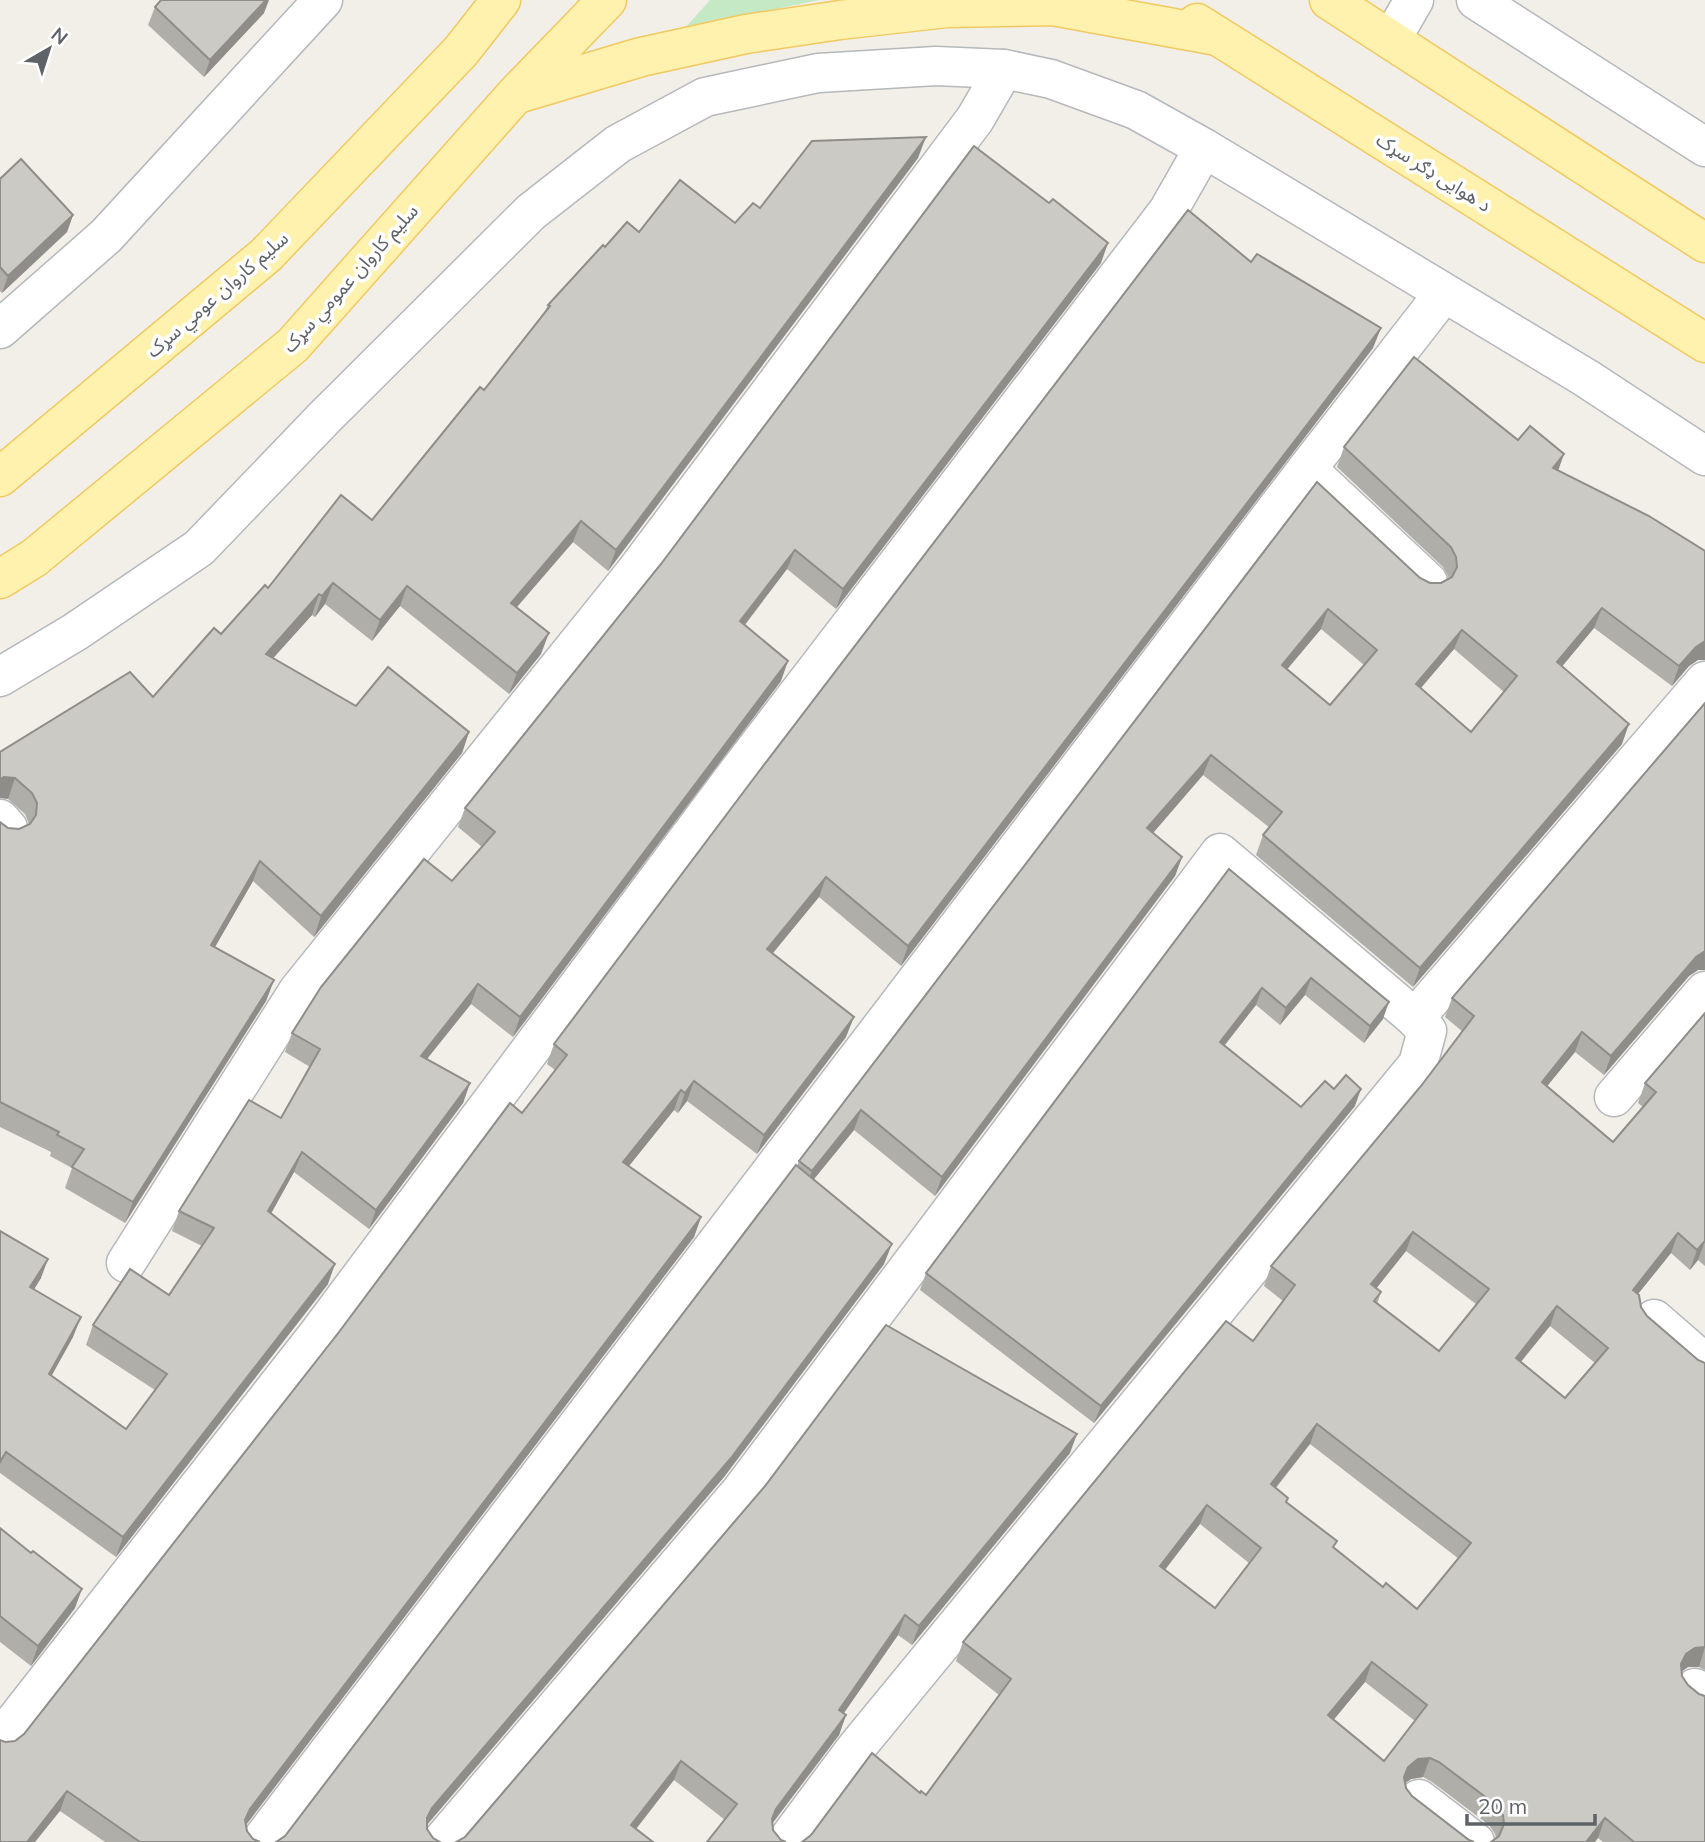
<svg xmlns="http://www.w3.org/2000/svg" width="1705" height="1842" font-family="Mulish,'Noto Sans Arabic',sans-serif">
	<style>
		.green { fill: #c5e8c5 }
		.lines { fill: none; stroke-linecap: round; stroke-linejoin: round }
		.minor-casing { stroke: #b5b8bc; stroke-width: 41 }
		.tertiary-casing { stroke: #b5b8bc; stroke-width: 41 }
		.primary-casing { stroke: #f2c960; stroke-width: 41 }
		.minor { stroke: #fff; stroke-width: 38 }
		.tertiary { stroke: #fff; stroke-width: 38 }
		.primary { stroke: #fff2af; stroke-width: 38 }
		.wall { fill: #afaea9; fill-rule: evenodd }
		.shaded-wall { fill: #8f8d8a }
		.building { fill: #cccac5; stroke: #8f8d8a; stroke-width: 2; fill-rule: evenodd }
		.labels { text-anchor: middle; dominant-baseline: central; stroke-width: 7; stroke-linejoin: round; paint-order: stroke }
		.street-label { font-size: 19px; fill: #5f6368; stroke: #fff }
	</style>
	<rect width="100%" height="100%" fill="#f1efe8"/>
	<!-- green -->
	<polygon class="green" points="710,0 820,0 686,27"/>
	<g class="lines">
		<defs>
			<g id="minor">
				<polyline points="1476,0 1705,147"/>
				<polyline points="1391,40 1414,0"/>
				<polyline points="1307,469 1428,582"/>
				<polyline points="0,819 8,828"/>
				<polyline points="1415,1018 1705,681"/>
				<polyline points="1614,1097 1705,991"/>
				<polyline points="126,1263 298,991 636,571 975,119 1004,69"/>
				<polyline points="1654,1319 1705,1363"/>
				<polyline points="1695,1688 1705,1696"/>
				<polyline points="0,1740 315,1338 732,780 1168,211 1204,148"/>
				<polyline points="1419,1799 1475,1842"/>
				<polyline points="260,1842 1307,469 1444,293"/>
				<polyline points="441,1842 741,1491 1220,853 1415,1018 1427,1031 1418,1064 856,1748 786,1842"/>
			</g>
			<g id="tertiary">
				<polyline points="0,329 106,236 323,0"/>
				<polyline points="0,677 75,632 199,548 324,418 531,212 618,144 705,97 818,73 936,66 1004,69 1051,79 1136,110 1204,148 1586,378 1705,456"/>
			</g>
			<g id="primary">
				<polyline points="1329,0 1705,243"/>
				<polyline points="1197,23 1705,343"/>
				<polyline points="517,94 641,57 746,34 840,20 947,8 1053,6 1217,36"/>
				<polyline points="0,477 266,255 461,51 501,0"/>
				<polyline points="0,579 34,558 293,345 515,95 607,0"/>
			</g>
		</defs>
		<!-- minor casing -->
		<use href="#minor" class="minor-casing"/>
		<!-- tertiary casing -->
		<use href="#tertiary" class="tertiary-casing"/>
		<!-- primary casing -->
		<use href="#primary" class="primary-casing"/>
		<!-- minor -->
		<use href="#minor" class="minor"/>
		<!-- tertiary -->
		<use href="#tertiary" class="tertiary"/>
		<!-- primary -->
		<use href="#primary" class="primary"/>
	</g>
	<!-- wall -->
	<g class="wall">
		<polygon points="155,7 264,13 204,77 148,25"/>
		<polygon points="918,158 608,571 573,542 517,607 541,654 509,694 400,606 372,641 325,604 315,617 312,615 273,658 356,706 469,732 462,753 314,937 253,881 215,947 274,980 266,1001 125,1223 65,1188 72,1168 50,1156 51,1152 0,1127 0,822 8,828 19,829 29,824 25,814 8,799 0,752 153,697 221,634 268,588 372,520 484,390 545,311 548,305 605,247 639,232 735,223 760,208"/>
		<polygon points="0,179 73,215 67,232 2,293 0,291"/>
		<polygon points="1251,262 1373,348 901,966 819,897 772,953 846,1037 757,1154 687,1101 678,1113 674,1110 629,1166 701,1217 694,1237 246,1824 247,1831 253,1839 260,1842 105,1842 60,1811 5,1742 15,1741 24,1734 522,1113 555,1070 547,1064 554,1044"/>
		<polygon points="1101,263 836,609 787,569 745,625 781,681 513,1037 471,1004 427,1059 470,1083 463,1103 369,1229 294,1172 271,1214 328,1284 116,1557 0,1473 0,1231 41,1278 34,1289 73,1337 51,1376 126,1429 155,1390 86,1345 93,1325 169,1295 202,1246 172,1231 179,1211 281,1118 310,1067 285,1052 292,1033 452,881 482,847 458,827 465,808"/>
		<path d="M1518 440 1559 471 1698 660 1689 666 1672 686 1594 628 1562 666 1622 744 1413 987 1256 855 1263 835 1270 828 1203 775 1153 833 1182 857 1175 876 935 1196 854 1130 814 1179 884 1264 724 1477 427 1825 285 1836 797 1166 799 1161 1317 482 1420 578 1430 583H1441L1449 578 1443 567 1337 467 1344 447ZM1321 629 1364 665 1330 705 1287 669ZM1454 649 1504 692 1471 732 1421 688Z"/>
		<polygon points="1229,869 1383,1019 1364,1043 1305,995 1280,1025 1256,1005 1224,1045 1301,1107 1355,1106 1094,1423 920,1290 926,1273"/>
		<path d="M1698 970 1689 976 1604 1075 1575 1052 1547 1086 1613 1142 1643 1107 1638 1103 1645 1083 1705 1013V1266L1698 1260 1690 1270 1671 1253 1638 1294 1641 1307 1647 1316 1698 1360 1705 1363V1670L1699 1667H1688L1681 1672 1705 1842H1603L1598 1838H1496L1495 1834 1489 1825 1432 1782 1423 1777 1411 1779 1405 1783 802 1842 920 1793 926 1795 999 1695 956 1661 963 1642 1253 1341 1283 1301 1264 1286 1271 1266 1421 1086 1463 1032 1445 1017 1452 998ZM1406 1251 1476 1304 1439 1351 1377 1304 1381 1292 1376 1288ZM1550 1326 1595 1363 1565 1398 1521 1362ZM1310 1444 1459 1559 1417 1609 1383 1587 1334 1548 1287 1503 1276 1488ZM1200 1524 1249 1563 1215 1608 1165 1570ZM1365 1682 1415 1721 1384 1761 1333 1720Z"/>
		<polygon points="1070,1453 912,1645 898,1635 844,1713 846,1715 839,1735 772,1824 773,1830 781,1840 725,1820 674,1780 456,1842"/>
		<polygon points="0,1528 75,1608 31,1666 0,1642"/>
	</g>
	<!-- shaded-wall -->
	<g class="shaded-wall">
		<polygon points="266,0 269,0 264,13 204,77 210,60"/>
		<polygon points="926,137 918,158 608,571 616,550"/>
		<polygon points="73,215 67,232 2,293 8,276"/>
		<polygon points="1108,243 1101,263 836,609 843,589"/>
		<polygon points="1381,328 1373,348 901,966 908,946"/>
		<polygon points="1564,454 1557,474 1553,468"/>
		<polygon points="581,521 573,542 503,623 511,603"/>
		<polygon points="795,550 787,569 733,640 740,621"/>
		<polygon points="333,583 325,604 315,617 322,596"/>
		<polygon points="407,586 400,606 372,641 380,620"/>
		<polygon points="319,594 312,615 258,675 266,654"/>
		<polygon points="1602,608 1594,628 1550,681 1557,662"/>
		<polygon points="1328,609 1321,629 1274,685 1282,665"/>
		<polygon points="1462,630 1454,649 1408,703 1416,684"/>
		<polygon points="549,633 541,654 509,694 517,673"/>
		<polygon points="1705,641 1705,660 1698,660 1689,666 1672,686 1679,666 1696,647"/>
		<polygon points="788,661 781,681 513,1037 520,1017"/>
		<polygon points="1629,724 1622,744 1413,987 1420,968"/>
		<polygon points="469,732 462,753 314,937 321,916"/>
		<polygon points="1211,755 1203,775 1140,848 1147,828"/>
		<polygon points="4,777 15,778 8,799 0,798 0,779"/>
		<polygon points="1182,857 1175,876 935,1196 942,1177"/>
		<polygon points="260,861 253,881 204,966 211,945"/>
		<polygon points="826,877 819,897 760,969 767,949"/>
		<polygon points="1705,951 1705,970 1698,970 1689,976 1604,1075 1611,1056 1696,957"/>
		<polygon points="1311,978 1305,995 1280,1025 1286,1008"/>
		<polygon points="274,980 266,1001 125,1223 133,1202"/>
		<polygon points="478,984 471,1004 414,1075 421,1056"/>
		<polygon points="1262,988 1256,1005 1214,1059 1220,1042"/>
		<polygon points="1389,1002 1383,1019 1364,1043 1370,1026"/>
		<polygon points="854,1017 846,1037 757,1154 764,1135"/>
		<polygon points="1582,1032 1575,1052 1535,1101 1542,1082"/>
		<polygon points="694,1081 687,1101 678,1113 685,1093"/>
		<polygon points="470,1083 463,1103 369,1229 376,1210"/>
		<polygon points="1361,1089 1355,1106 1094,1423 1101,1406"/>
		<polygon points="681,1090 674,1110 616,1182 623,1162"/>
		<polygon points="861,1110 854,1130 805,1190 812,1171"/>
		<polygon points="302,1152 294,1172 261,1231 268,1211"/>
		<polygon points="701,1217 694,1237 243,1829 250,1809"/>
		<polygon points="1413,1232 1406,1251 1364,1304 1371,1284"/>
		<polygon points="1678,1233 1671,1253 1625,1310 1633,1290"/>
		<polygon points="1705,1241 1698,1260 1690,1270 1697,1250"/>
		<polygon points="892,1244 884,1264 724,1477 424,1828 427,1818 432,1808"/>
		<polygon points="48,1259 41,1278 23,1307 30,1287"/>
		<polygon points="335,1264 328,1284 116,1557 123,1537"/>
		<polygon points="1557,1306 1550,1326 1508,1377 1516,1358"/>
		<polygon points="81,1317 73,1337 42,1393 49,1374"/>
		<polygon points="1317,1424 1310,1444 1263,1503 1271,1484"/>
		<polygon points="1077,1434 1070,1453 912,1645 919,1626"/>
		<polygon points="1207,1505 1200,1524 1153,1585 1160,1566"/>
		<polygon points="82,1589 75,1608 31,1666 38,1646"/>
		<polygon points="905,1615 898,1635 832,1730 839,1710"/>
		<polygon points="1705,1647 1699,1667 1688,1667 1678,1674 1681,1664 1686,1654 1695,1648"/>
		<polygon points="1372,1662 1365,1682 1321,1735 1328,1715"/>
		<polygon points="846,1715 839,1735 768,1829 776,1809"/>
		<polygon points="1430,1758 1423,1777 1411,1779 1401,1786 1408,1767 1418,1759"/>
		<polygon points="681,1761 674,1780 626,1842 631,1825"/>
		<polygon points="67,1791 60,1811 35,1842 27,1842"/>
		<polygon points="1605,1818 1598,1838 1595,1842 1586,1842"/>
	</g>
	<!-- building -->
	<g class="building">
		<polygon points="161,0 266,0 210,60 155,7"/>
		<polygon points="926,137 616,550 581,521 511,603 549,633 517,673 407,586 380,620 333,583 322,596 319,594 266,654 356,706 388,667 469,732 321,916 260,861 211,945 274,980 133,1202 72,1167 84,1149 57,1135 59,1132 0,1102 0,822 8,828 19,829 30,824 36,815 37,803 32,793 15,778 4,777 0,779 0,752 130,672 153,697 214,628 221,634 265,585 268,588 341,495 372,520 480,387 484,390 550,306 548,305 603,245 605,247 627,222 639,232 680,180 735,223 753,203 760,208 812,141"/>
		<polygon points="974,146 1049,203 1053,199 1108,243 843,589 795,550 740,621 788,661 520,1017 478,984 421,1056 470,1083 376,1210 302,1152 268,1211 335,1264 123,1537 6,1452 0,1462 0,1231 48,1259 30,1287 81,1317 49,1374 126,1429 167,1374 93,1325 130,1269 169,1295 214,1228 179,1211 249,1100 281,1118 320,1049 292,1033 321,987 424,859 452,881 495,832 465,808 661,564"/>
		<polygon points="21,159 73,215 8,276 0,267 0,179"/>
		<polygon points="1188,210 1251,262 1257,254 1381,328 908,946 826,877 767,949 854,1017 764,1135 694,1081 685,1093 681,1090 623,1162 701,1217 250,1809 245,1820 247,1831 253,1839 260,1842 140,1842 67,1791 27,1842 0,1842 0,1740 5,1742 15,1741 24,1734 339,1332 510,1103 522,1113 567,1055 554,1044 757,774"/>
		<path d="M1414 357 1518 440 1530 426 1564 454 1553 468 1649 516 1705 551V641L1696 647 1679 666 1602 608 1557 662 1629 724 1420 968 1263 835 1282 812 1211 755 1147 828 1182 857 942 1177 861 1110 812 1171 799 1161 1317 482 1420 578 1430 583H1441L1452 577 1457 567 1456 557 1451 547 1344 447ZM1328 609 1377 650 1330 705 1282 665ZM1462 630 1517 676 1471 732 1416 684Z"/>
		<path d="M1705 703V951L1696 957 1611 1056 1582 1032 1542 1082 1613 1142 1656 1092 1645 1083 1705 1013V1241L1697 1250 1678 1233 1633 1290 1639 1295 1641 1307 1647 1316 1698 1360 1705 1363V1647L1695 1648 1686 1654 1681 1664 1682 1676 1688 1685 1699 1694 1705 1696V1842H1634L1605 1818 1586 1842H1491L1499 1836 1504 1824 1503 1815 1496 1805 1439 1762 1430 1758 1418 1759 1408 1767 1404 1777 1406 1788 1412 1796 1469 1840 1474 1842H802L811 1835 872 1753 920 1793 921 1791 926 1795 1011 1679 963 1642 1226 1321 1253 1341 1295 1285 1271 1266 1421 1086 1474 1016 1452 998ZM1413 1232 1489 1289 1439 1351 1374 1301 1381 1292 1371 1284ZM1557 1306 1608 1348 1565 1398 1516 1358ZM1317 1424 1471 1543 1417 1609 1386 1583 1383 1587 1333 1547 1337 1541 1286 1502 1288 1498 1271 1484ZM1207 1505 1261 1548 1215 1608 1160 1566ZM1372 1662 1427 1705 1384 1761 1328 1715Z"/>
		<polygon points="1229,869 1389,1002 1370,1026 1311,978 1286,1008 1262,988 1220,1042 1301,1107 1325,1081 1334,1089 1346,1075 1361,1089 1101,1406 926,1273"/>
		<polygon points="796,1165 892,1244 731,1458 432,1808 427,1818 427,1829 433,1838 440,1842 276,1842 285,1836"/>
		<polygon points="886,1325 1077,1434 919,1626 905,1615 839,1710 846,1715 776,1809 772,1819 773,1830 781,1840 786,1842 707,1842 737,1804 681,1761 631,1825 653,1842 456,1842 465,1837 765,1486"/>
		<polygon points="0,1528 31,1553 33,1551 82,1589 38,1646 0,1616"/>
	</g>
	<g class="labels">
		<!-- street labels -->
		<g class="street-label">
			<text transform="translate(1434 172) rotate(32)">د هوایی ډګر سړک</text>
			<text transform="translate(350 278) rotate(-48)">سلیم کاروان عمومي سړک</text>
			<text transform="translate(217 294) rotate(-41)">سلیم کاروان عومي سړک</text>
		</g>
	</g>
	<!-- north arrow -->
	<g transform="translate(49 49) rotate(39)" stroke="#ffffff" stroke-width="5" paint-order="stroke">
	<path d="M0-5L12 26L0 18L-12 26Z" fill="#5f6368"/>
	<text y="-10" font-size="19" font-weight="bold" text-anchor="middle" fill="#5f6368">N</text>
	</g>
	<!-- scale -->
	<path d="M1467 1814v10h128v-10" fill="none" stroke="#5f6368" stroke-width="3.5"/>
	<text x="1478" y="1814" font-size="21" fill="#5f6368" stroke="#ffffff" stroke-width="5" paint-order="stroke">20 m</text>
</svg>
